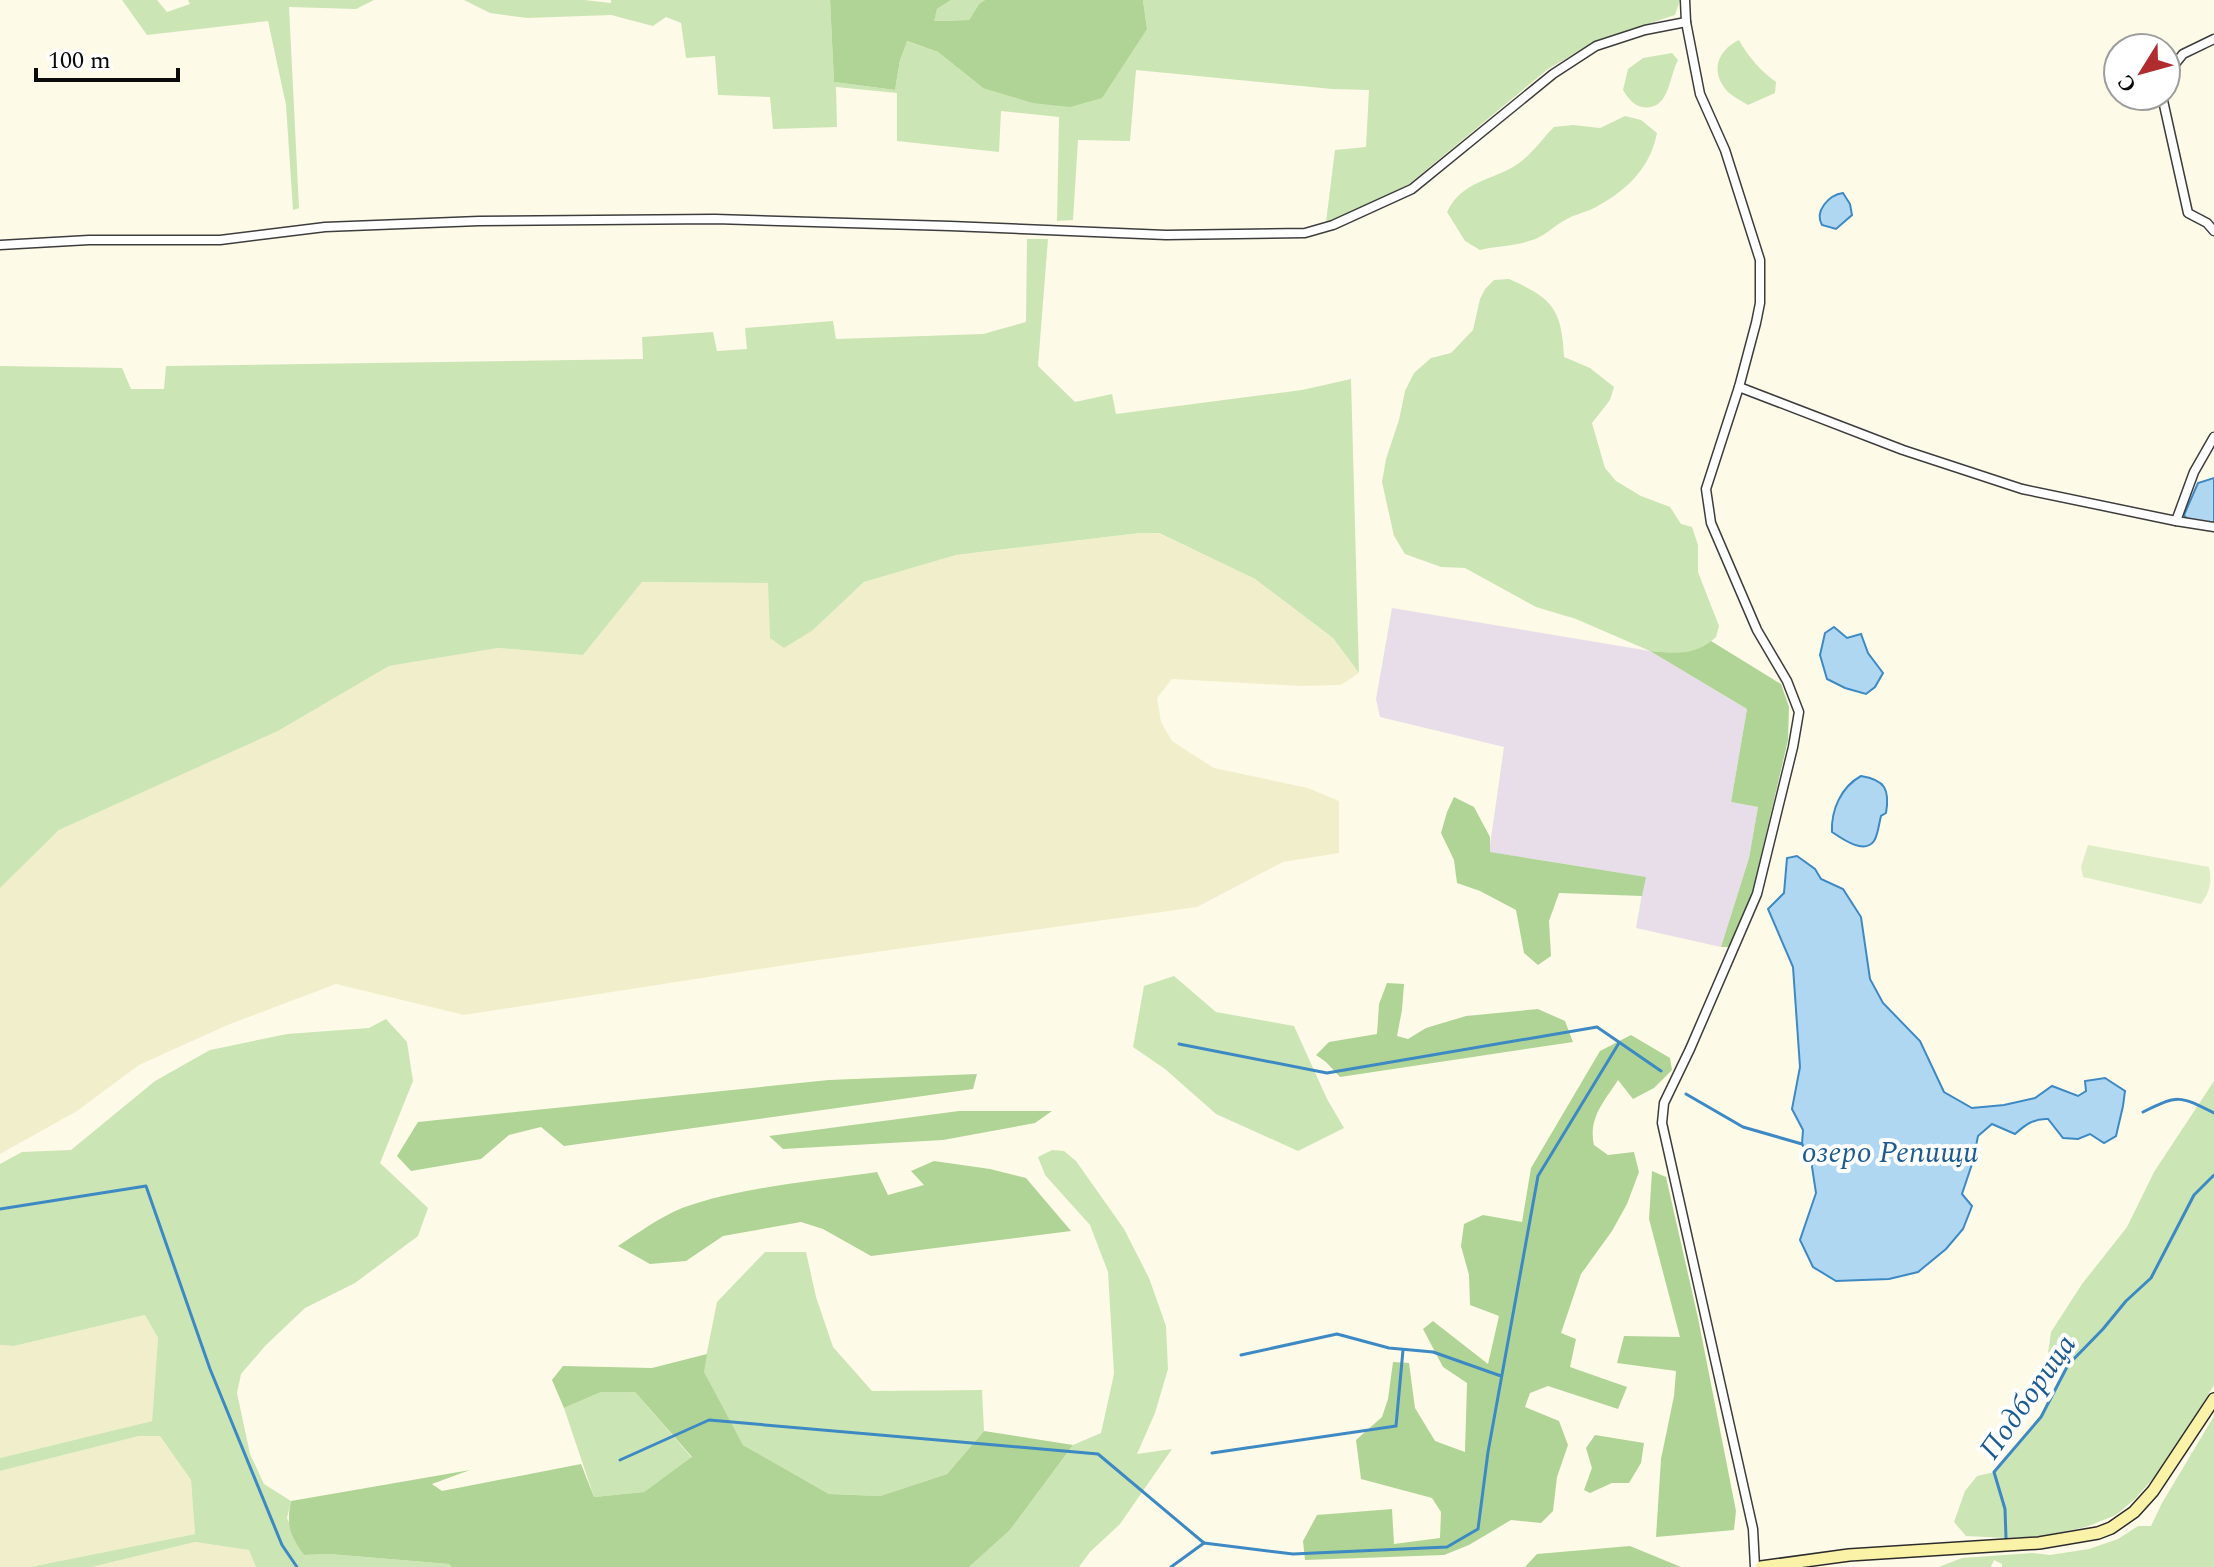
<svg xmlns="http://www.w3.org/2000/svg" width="2214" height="1567" font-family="Spectral,serif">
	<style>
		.industrial { fill: #e8dee9 }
		.farmland { fill: #f1efcb }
		.green { fill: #cce5b5 }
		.forest { fill: #b0d495 }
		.pitch { fill: #deedc6 }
		.water { fill: #b0d7f2; stroke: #3c89c4; stroke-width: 2 }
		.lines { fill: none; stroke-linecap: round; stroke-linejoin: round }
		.stream { stroke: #3c89c4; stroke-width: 3 }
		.street-casing { stroke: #3d3d3d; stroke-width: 11 }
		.secondary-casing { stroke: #2c2c2c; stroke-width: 14 }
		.street { stroke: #fff; stroke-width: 8 }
		.secondary { stroke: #faf3a7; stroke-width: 11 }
		.labels { text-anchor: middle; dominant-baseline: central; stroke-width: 8; stroke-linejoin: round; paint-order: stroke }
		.water-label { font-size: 30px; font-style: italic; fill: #1c5b92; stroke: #fff }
	</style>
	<rect width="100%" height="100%" fill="#fefae8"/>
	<!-- industrial -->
	<polygon class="industrial" points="1392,608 1650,651 1747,709 1731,802 1758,807 1749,858 1721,947 1636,928 1645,877 1489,852 1504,747 1380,717 1376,699"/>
	<!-- farmland -->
	<g class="farmland">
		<polygon points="1141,533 1158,533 1255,579 1333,638 1359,673 1341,685 1300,686 1172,679 1157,698 1161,722 1172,741 1214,768 1308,788 1339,801 1339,853 1283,862 1197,907 805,962 464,1015 336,984 230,1024 139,1065 77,1111 0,1154 0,888 59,830 278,731 389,666 498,648 583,655 642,582 769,583 770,638 813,630 864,582 956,555"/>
		<polygon points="145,1315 158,1338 152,1421 0,1458 0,1345 14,1346"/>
		<polygon points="139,1436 160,1436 191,1480 195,1534 30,1567 0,1567 0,1471"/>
		<polygon points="195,1542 250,1550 256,1567 92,1567"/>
	</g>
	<!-- green -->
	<g class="green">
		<polygon points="122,0 157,0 167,12 190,4 188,0 374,0 356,9 289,7 299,208 293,210 286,105 268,21 147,35"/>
		<polygon points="464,0 584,0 611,3 611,0 830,0 834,82 895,90 900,60 906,41 938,52 983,88 1147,29 1143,0 1680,0 1675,15 1594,42 1548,69 1409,184 1351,213 1326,222 1335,150 1366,147 1369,90 1332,89 1136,70 1130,141 1078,140 1073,220 1057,221 1059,117 1001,111 999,152 897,141 897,93 836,87 837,127 773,129 770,97 718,95 715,56 686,58 681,23 666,17 653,26 611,15 527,18 490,13"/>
		<polygon points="951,0 985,0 979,4 969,20 933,21 937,9"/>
		<path d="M1739 40C1749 58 1760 70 1776 82L1775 93 1748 105C1738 99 1727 94 1722 84 1711 65 1722 48 1739 40Z"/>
		<path d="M1672 53 1678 60C1669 77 1669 112 1642 107 1633 105 1628 98 1623 90L1628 69 1643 58Z"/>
		<path d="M1625 116 1641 120 1657 133C1650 170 1623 194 1590 210 1582 213 1574 215 1567 219 1553 226 1545 237 1529 241 1513 246 1496 246 1480 250L1465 241 1447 212C1463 179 1494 181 1519 163 1533 153 1542 139 1554 127L1573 125 1600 128Z"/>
		<polygon points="1027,239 1048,239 1038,366 1075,402 1112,394 1116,414 1302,390 1351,379 1359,673 1333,638 1255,579 1159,533 1140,533 956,555 864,582 813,630 784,648 770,638 768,583 642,582 583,655 498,648 389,666 278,731 59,830 0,888 0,366 122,368 131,389 164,389 166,366 643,359 642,337 713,332 717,351 747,349 745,328 833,321 836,339 983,334 1026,322"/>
		<path d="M1509 279C1552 298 1562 309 1564 357L1590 368 1614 387 1610 400 1592 423 1605 468 1616 481 1641 496 1670 507 1681 524 1692 527 1698 545V572L1719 626 1716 637 1704 647 1684 654 1650 651 1576 619 1536 607 1465 568 1441 567 1405 554 1394 536 1382 482 1386 459 1399 420 1405 391 1414 373 1431 358 1451 353 1473 330 1480 299 1485 289 1494 280Z"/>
		<polygon points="1174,976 1216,1012 1294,1026 1327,1099 1344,1128 1298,1151 1216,1114 1165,1069 1133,1047 1144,986"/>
		<polygon points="386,1019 407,1042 413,1081 380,1163 428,1208 418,1236 355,1283 305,1308 266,1345 241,1374 237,1393 250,1454 264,1484 291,1501 287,1518 304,1555 329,1554 449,1564 452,1567 256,1567 249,1550 195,1542 92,1567 30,1567 195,1534 191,1480 160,1436 139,1436 0,1471 0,1458 152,1421 158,1338 145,1315 14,1346 0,1345 0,1164 22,1152 71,1150 155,1081 210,1050 287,1034 369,1028"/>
		<polygon points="2214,1081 2214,1385 2169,1460 2135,1499 2116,1515 2086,1527 2042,1536 2006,1538 1966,1536 1954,1522 1965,1491 1977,1476 1995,1472 2011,1454 2041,1417 2068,1365 2048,1353 2051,1332 2082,1284 2127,1227 2154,1172"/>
		<polygon points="1052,1150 1064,1151 1076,1161 1124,1229 1149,1278 1166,1326 1168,1369 1155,1413 1137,1454 1172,1449 1120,1524 1090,1552 1079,1567 969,1567 1010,1530 1073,1445 1101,1433 1114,1374 1108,1272 1090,1225 1045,1175 1038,1157"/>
		<polygon points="765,1252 806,1252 816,1297 833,1347 872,1391 982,1390 984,1431 947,1474 880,1496 829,1494 743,1445 703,1372 717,1302"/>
		<polygon points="601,1392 635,1392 692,1458 644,1492 594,1497 564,1408"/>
		<polygon points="2214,1416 2214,1567 2002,1567 2002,1564 1994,1560 1991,1567 1939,1567 1962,1558 2032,1553 2050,1555 2089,1549 2118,1539 2138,1526 2151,1526 2162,1503"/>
	</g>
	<!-- forest -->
	<g class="forest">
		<polygon points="830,0 951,0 937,9 934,21 969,20 979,4 985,0 1143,0 1147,29 1102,98 1070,107 1033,103 983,88 938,52 907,41 900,60 895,90 834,82"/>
		<path d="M1711 641 1781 684 1789 707 1788 740 1753 890 1730 947H1721L1749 858 1758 807 1731 802 1747 709 1650 651C1672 653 1693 656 1711 641Z"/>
		<polygon points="1454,797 1474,807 1490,837 1490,852 1646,877 1642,896 1559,893 1549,921 1551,956 1538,965 1524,953 1516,910 1480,891 1457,883 1454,860 1441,833 1447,812"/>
		<polygon points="1387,983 1404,984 1402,1010 1397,1036 1408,1039 1426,1028 1466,1016 1538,1009 1565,1021 1573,1042 1340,1077 1326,1062 1316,1055 1329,1042 1377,1034 1379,1004"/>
		<path d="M1631 1035 1670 1058 1672 1070 1654 1088 1633 1099 1618 1080C1604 1102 1588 1118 1594 1145L1608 1155 1634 1152 1639 1172 1627 1204 1612 1231 1581 1274 1561 1333 1576 1339 1570 1367 1627 1387 1618 1409 1548 1386 1530 1393 1525 1407 1559 1421 1568 1445 1557 1477 1553 1511 1541 1523 1511 1520 1469 1545 1444 1555 1305 1560 1303 1541 1317 1515 1392 1509 1394 1544 1440 1538 1441 1512 1432 1498 1361 1479 1356 1440 1382 1417 1388 1399 1393 1362 1409 1363 1415 1408 1435 1441 1465 1452 1467 1383 1443 1367 1423 1329 1433 1321 1488 1364 1499 1316 1470 1305 1469 1275 1461 1246 1464 1224 1483 1215 1522 1222 1531 1168 1600 1051Z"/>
		<polygon points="977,1074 973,1089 564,1146 541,1127 509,1135 481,1159 411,1171 397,1156 418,1122 829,1080"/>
		<polygon points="959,1111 1052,1111 1035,1123 943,1140 783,1149 769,1136"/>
		<path d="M934 1161 990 1169 1026 1178 1071 1231 871 1256 823 1229 801 1222 723 1236 686 1261 650 1264 618 1246C638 1233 660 1217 682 1208 741 1187 815 1181 877 1172L888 1195 924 1185 911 1171Z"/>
		<polygon points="1652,1171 1666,1177 1698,1318 1736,1511 1734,1530 1656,1537 1661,1459 1674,1396 1676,1371 1617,1363 1624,1336 1680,1337 1649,1219"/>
		<path d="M707 1354 704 1372 743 1445 829 1494 880 1496 947 1474 984 1431 1073 1445 1010 1530 969 1567H452L449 1564 329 1554 304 1555C290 1535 286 1525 291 1501L470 1470 432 1484 442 1491 581 1464 594 1497 644 1492 692 1457 635 1392H601L564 1408 552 1380 563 1366 652 1368Z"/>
		<polygon points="1595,1435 1644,1443 1641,1463 1629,1483 1612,1483 1590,1493 1584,1490 1592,1468 1586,1448"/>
		<polygon points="1630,1546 1681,1567 1525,1567 1537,1554"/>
	</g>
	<!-- pitch -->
	<path class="pitch" d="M2088 845 2209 867C2212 881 2210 892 2201 904L2083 877 2081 867Z"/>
	<!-- water -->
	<g class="water">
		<path d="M1843 193 1850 204 1852 215 1836 229 1822 225C1814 211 1829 195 1843 193Z"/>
		<polygon points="2214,478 2214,524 2188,520 2184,515 2198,483"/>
		<polygon points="1834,627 1847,638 1861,634 1868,653 1883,673 1875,687 1866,694 1845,688 1827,679 1820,655 1825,633"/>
		<path d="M1861 776C1885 780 1890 789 1886 813L1881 816C1879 823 1878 835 1874 841 1864 855 1841 838 1832 832 1831 810 1841 787 1861 776Z"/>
		<path d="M1797 856 1815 869 1821 879 1843 889 1861 917 1870 979 1883 1003 1920 1041 1944 1092 1972 1108 2004 1105 2035 1098 2052 1086 2078 1096 2086 1091 2085 1081 2105 1078 2125 1091 2123 1106 2116 1136 2104 1143 2090 1134 2078 1139 2063 1138 2048 1119C2034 1118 2025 1125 2015 1134L1992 1124 1978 1136 1973 1161 1962 1194 1972 1206 1963 1229 1946 1249 1918 1272 1889 1279 1836 1281 1813 1267 1800 1240 1816 1193 1811 1160 1802 1144 1803 1130 1792 1109 1800 1067 1793 967 1768 909 1784 893 1787 858Z"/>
	</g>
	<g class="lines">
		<!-- stream -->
		<g class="stream">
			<polyline points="1179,1044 1327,1073 1597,1027 1661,1071"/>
			<polyline points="1686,1094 1743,1127 1802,1144"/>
			<path d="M2143 1112C2178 1095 2179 1095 2214 1113"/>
			<polyline points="0,1209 146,1186 210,1369 282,1545 297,1567"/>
			<polyline points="1241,1355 1337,1334 1389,1348 1433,1352 1501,1376"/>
			<polyline points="1212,1453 1396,1426 1403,1350"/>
			<polyline points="620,1460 709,1420 1098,1454 1204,1543"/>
			<polyline points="2006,1538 2005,1509 1994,1472 2041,1417 2068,1365 2103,1329 2126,1301 2151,1278 2194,1195 2214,1175"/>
			<polyline points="1171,1567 1204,1543 1293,1554 1447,1547 1478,1529 1488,1452 1538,1176 1619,1043"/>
		</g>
		<defs>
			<g id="street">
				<polyline points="1685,0 1686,22 1700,94 1725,150 1760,260 1760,303 1756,323 1739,387 1706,489 1711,523 1757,630 1787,681 1799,712 1793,747 1757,894 1690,1049 1664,1103 1662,1123 1753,1529 1755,1567"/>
				<polyline points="2166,75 2183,54 2214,39"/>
				<polyline points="2162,96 2188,213 2207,223 2214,231"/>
				<polyline points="0,245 89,240 220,240 325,227 479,221 715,219 950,226 1166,235 1305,233 1333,225 1412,189 1553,74 1596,46 1645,30 1686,22"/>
				<polyline points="1739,387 1903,450 2022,489 2176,521 2214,527"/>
				<polyline points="2176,521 2194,472 2214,437"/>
			</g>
			<polyline id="secondary" points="1761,1567 1849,1555 2039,1543 2098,1533 2111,1528 2134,1512 2153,1491 2214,1399"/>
		</defs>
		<!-- street casing -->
		<use href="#street" class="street-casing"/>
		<!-- secondary casing -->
		<use href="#secondary" class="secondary-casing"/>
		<!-- street -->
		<use href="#street" class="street"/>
		<!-- secondary -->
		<use href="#secondary" class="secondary"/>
	</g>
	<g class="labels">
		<!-- water labels -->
		<g class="water-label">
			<text x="1890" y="1153">озеро Репищи</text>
			<text transform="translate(2028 1397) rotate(-55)">Подборица</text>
		</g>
	</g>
	<!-- north arrow -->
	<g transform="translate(2142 72) rotate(233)"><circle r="38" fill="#ffffff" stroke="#9d9d9d" stroke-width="2"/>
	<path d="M0-6L14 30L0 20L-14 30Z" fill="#b02c2e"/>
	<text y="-12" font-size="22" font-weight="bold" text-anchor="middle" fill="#0a0a0a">С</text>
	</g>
	<!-- scale -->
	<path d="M36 68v12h142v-12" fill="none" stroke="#0a0a0a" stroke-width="4"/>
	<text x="48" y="68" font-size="24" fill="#0a0a0a" stroke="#ffffff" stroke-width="6" paint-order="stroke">100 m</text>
</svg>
